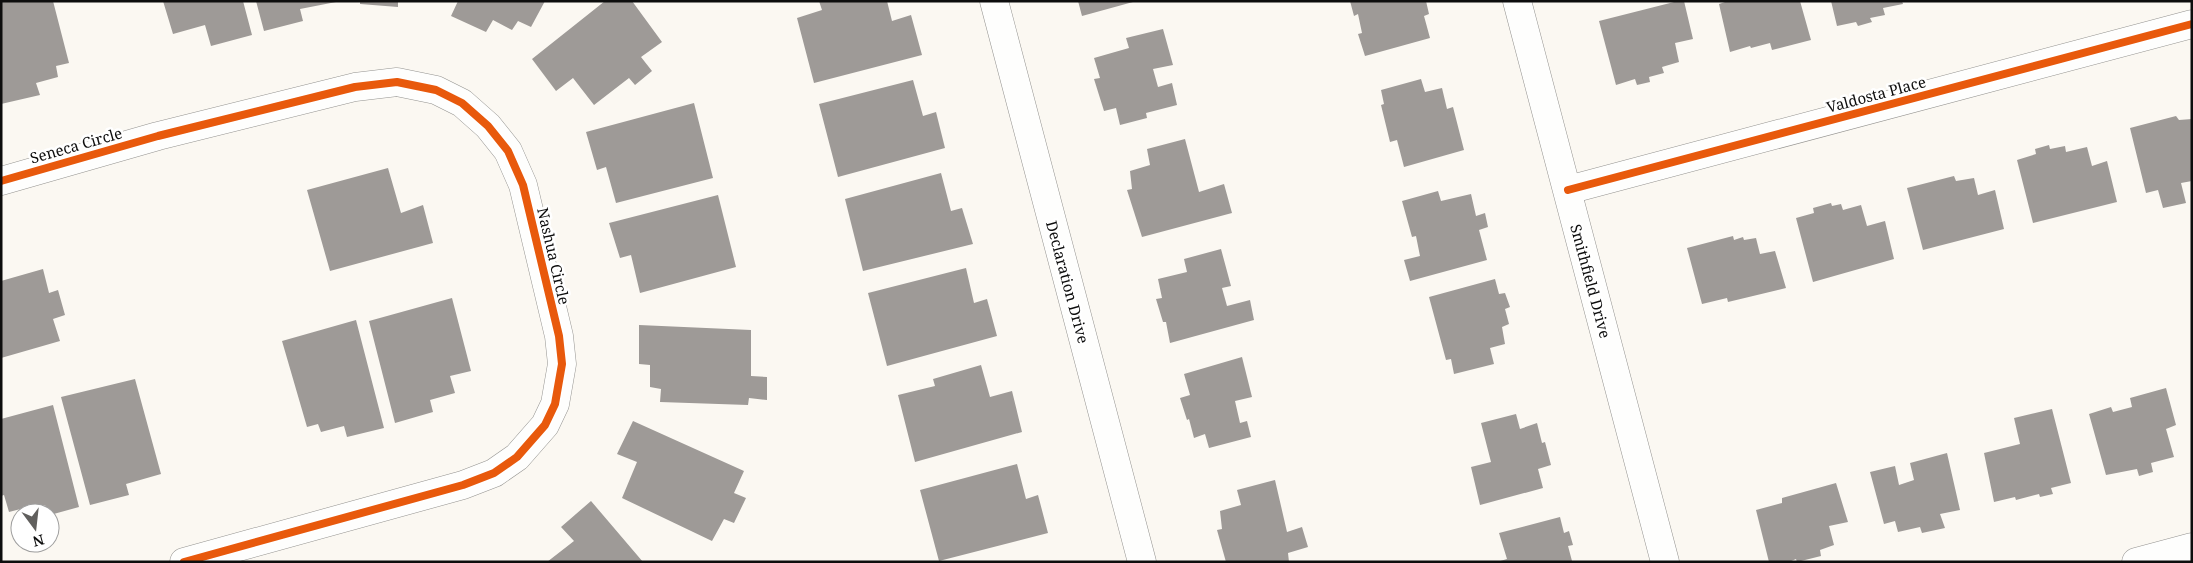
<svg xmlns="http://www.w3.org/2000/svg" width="2193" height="563" font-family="'Noto Serif',serif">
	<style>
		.building { fill: #9e9a97 }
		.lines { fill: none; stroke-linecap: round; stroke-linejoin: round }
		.minor-casing { stroke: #949390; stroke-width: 29 }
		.minor { stroke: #fefefd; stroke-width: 28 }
		.cycleway-casing { stroke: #fff; stroke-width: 11 }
		.cycleway { stroke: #e8590c; stroke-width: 8 }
		.labels { text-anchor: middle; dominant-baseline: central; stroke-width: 5; stroke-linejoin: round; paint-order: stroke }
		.street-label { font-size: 15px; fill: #0d0d0d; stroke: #fff }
	</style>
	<rect width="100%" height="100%" fill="#fbf8f2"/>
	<!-- building -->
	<g class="building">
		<polygon points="1,1 53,1 69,63 56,66 58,77 36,83 40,95 1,104"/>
		<polygon points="163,1 243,1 252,35 211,46 205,25 173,34"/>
		<polygon points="256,1 336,1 336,2 300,9 303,21 264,31"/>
		<polygon points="360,1 398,1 398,7 360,4"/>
		<polygon points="458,1 545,1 531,27 518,21 512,30 493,20 486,32 451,16"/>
		<polygon points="605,1 632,1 662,42 641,57 652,71 635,85 629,78 594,105 573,78 556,91 532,59"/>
		<polygon points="819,1 887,1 892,21 911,15 922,55 814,83 797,18 822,10"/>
		<polygon points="1078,1 1133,1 1133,2 1082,16"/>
		<polygon points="1350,1 1426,1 1429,14 1424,16 1430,38 1365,56 1358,34 1362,33 1358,14 1354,16"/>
		<polygon points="1678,1 1684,1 1693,39 1675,43 1679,62 1662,67 1664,73 1649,77 1650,82 1637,85 1635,79 1616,85 1599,21"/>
		<polygon points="1728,1 1800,1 1811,40 1772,50 1770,43 1751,48 1750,46 1730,52 1719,4"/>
		<polygon points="1831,1 1902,1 1903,4 1883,8 1885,15 1870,18 1872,22 1858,26 1856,22 1837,26"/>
		<polygon points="1163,29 1173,65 1153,69 1158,87 1172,83 1177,105 1146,113 1147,118 1120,125 1116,108 1104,111 1094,79 1100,78 1094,58 1129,48 1126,38"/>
		<polygon points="1421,79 1425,92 1442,88 1447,109 1453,107 1464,150 1404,167 1397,140 1390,142 1381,105 1384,104 1381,90"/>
		<polygon points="913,80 923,116 936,112 945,148 838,177 819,104"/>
		<polygon points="694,103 713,178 616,203 606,167 597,170 586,132"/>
		<polygon points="2176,116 2179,120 2192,119 2192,181 2181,183 2186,203 2163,208 2158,190 2146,193 2130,128"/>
		<polygon points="1185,139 1199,192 1224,184 1232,213 1142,237 1127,190 1132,189 1130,171 1150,165 1147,149"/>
		<polygon points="2049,145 2050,149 2065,146 2066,152 2087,147 2092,166 2107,161 2117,202 2033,223 2017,160 2036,154 2035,149"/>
		<polygon points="388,168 401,213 423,205 433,243 330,271 307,190"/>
		<polygon points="941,173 951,211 962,208 973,244 863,271 845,199"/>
		<polygon points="1954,176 1956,181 1974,178 1978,195 1995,190 2004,229 1923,250 1907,188"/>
		<polygon points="1438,191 1441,201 1471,194 1476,216 1485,213 1488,227 1479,230 1487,260 1410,281 1404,260 1420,256 1416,236 1412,237 1402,201"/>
		<polygon points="718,195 736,267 640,293 631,255 620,258 609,223"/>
		<polygon points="1831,203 1832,206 1841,204 1843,210 1861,205 1867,226 1885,221 1894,259 1813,282 1796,218 1814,213 1813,208"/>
		<polygon points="1733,236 1734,240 1743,237 1744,240 1756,238 1760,254 1775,251 1786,288 1728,302 1727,298 1702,304 1687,248"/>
		<polygon points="1221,249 1231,286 1222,288 1227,306 1250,300 1254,320 1170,343 1166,322 1163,322 1156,299 1162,298 1158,279 1187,272 1184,259"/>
		<polygon points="966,268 974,303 987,299 997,336 887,366 868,293"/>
		<polygon points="43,269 49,293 58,290 65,315 53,319 60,341 1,358 1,281"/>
		<polygon points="1495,279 1499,294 1505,293 1510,307 1505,309 1509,324 1502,327 1505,344 1490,348 1494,364 1454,374 1451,359 1446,360 1429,297"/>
		<polygon points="452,298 471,371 450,376 455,393 430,400 433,412 395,423 369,321"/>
		<polygon points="356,320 384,428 347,437 344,426 321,432 318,424 307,427 282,341"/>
		<polygon points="639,325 751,330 751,376 767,377 767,400 749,398 748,405 660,402 661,389 650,387 650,365 639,364"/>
		<polygon points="1242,357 1252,397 1235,401 1240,423 1247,421 1251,437 1209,448 1205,434 1194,438 1189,419 1187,420 1180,398 1190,395 1184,374"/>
		<polygon points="981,365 990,397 1012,391 1022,432 915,462 898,395 935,386 933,379"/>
		<polygon points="135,379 161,474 126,484 129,495 90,505 61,397"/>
		<polygon points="2166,388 2176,425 2166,429 2174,457 2151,463 2153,472 2139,476 2137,469 2106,475 2089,414 2111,407 2113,412 2132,407 2130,398"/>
		<polygon points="53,405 79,507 50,515 50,513 39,513 36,505 9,512 4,495 1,496 1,419"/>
		<polygon points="2052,409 2071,483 2051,488 2053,494 2040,497 2039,494 2016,500 2015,497 1994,502 1984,453 2020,444 2014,418"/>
		<polygon points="1516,414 1520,429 1537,423 1542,443 1545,442 1551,465 1538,469 1543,488 1480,505 1471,467 1491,462 1481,423"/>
		<polygon points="633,421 744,471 734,493 746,498 734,523 724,519 712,541 622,498 637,462 617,454"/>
		<polygon points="1947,453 1960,510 1940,514 1945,528 1922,533 1920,527 1898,532 1895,521 1884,524 1870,472 1895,466 1899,485 1914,480 1910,463"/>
		<polygon points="1017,464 1026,499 1038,495 1048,533 939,561 920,490"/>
		<polygon points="1275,480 1287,532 1302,527 1308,547 1288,553 1289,562 1226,562 1217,530 1222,529 1220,511 1241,505 1237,490"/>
		<polygon points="1836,483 1848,522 1829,526 1834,545 1820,550 1821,556 1797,562 1796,559 1789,562 1769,562 1756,510 1782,503 1782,498"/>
		<polygon points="591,501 643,562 547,562 574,541 561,527"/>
		<polygon points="1560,517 1564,533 1569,531 1573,545 1568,546 1572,561 1497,562 1507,559 1499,533"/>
	</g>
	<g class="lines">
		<defs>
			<g id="minor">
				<polyline points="994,1 1142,562"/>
				<polyline points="1517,1 1665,562"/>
				<polyline points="1,181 158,136 355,87 397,82 436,90 462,103 488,126 508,151 523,185 559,336 562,364 555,404 545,425 517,457 494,473 463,485 184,562"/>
				<polyline points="1568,190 2192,24"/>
				<polyline points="2136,562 2192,547"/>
			</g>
		</defs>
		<!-- minor casing -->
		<use href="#minor" class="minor-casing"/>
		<!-- minor -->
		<use href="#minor" class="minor"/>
		<defs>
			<g id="cycleway">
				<polyline points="1,181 158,136 355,87 397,82 436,90 462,103 488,126 508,151 523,185 559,336 562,364 555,404 545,425 517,457 494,473 463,485 184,562"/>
				<polyline points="1568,190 2192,24"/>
			</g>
		</defs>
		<!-- cycleway casing -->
		<use href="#cycleway" class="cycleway-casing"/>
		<!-- cycleway -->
		<use href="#cycleway" class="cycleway"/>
	</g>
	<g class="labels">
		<!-- street labels -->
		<g class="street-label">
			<text transform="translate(1876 94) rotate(-15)">Valdosta Place</text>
			<text transform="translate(76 145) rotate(-16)">Seneca Circle</text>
			<text transform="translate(554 256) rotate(77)">Nashua Circle</text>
			<text transform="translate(1591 281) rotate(75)">Smithfield Drive</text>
			<text transform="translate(1068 282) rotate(75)">Declaration Drive</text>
		</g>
	</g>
	<!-- border -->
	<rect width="2193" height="563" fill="none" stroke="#0d0d0d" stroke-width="5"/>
	<!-- north arrow -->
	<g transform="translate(35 528) rotate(165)"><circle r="24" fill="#ffffff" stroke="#9e9e9e"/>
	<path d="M0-4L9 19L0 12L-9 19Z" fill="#605f5d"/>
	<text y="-8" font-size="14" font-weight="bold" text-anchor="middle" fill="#0d0d0d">N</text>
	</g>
</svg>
